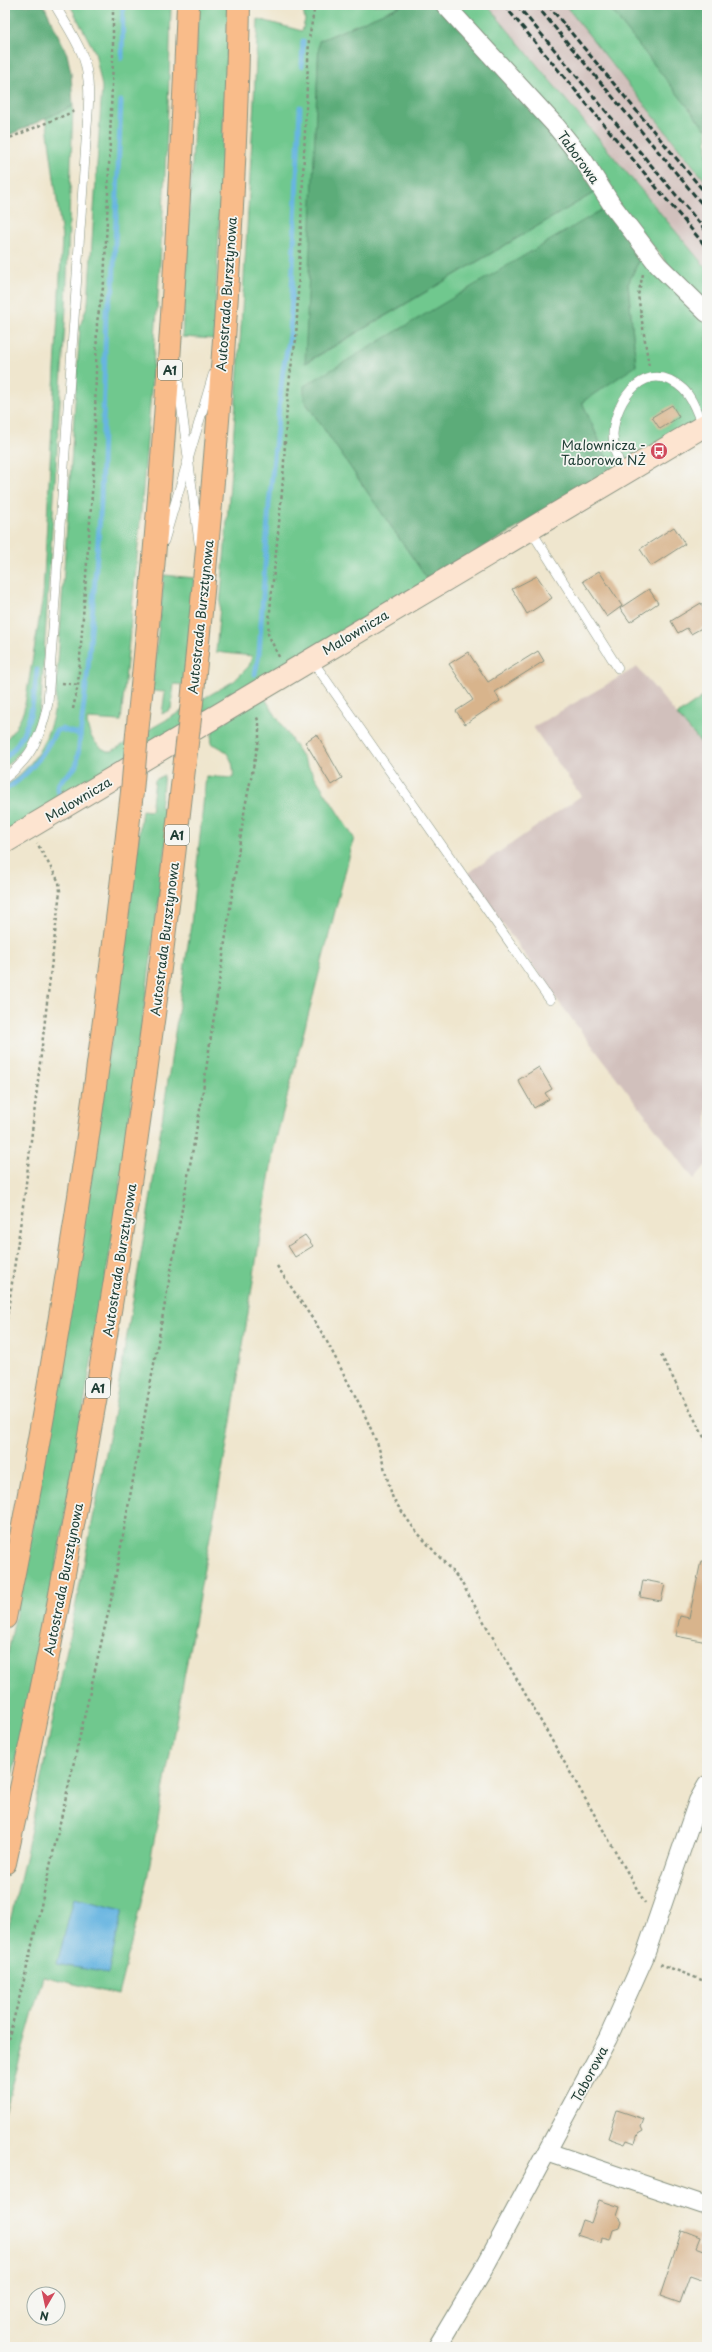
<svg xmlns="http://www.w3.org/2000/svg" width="712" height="2352" font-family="'Playpen Sans',sans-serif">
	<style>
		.industrial { fill: #d1c0bc }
		.green { fill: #70c88e; stroke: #488261 }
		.forest { fill: #5cac79; stroke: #3e7456 }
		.water { fill: #67b5e1; stroke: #43798a }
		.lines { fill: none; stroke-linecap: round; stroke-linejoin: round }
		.stream { stroke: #67b5e1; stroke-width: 5 }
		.building { fill: #d8b48c }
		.lane-casing { stroke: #879281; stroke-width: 10 }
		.street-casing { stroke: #879281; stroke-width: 20 }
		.secondary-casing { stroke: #879281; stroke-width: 24 }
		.highway-casing { stroke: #879281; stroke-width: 24 }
		.path { stroke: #879281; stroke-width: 2.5; stroke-dasharray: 3 3; stroke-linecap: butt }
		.lane { stroke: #fff; stroke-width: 9 }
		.street { stroke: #fff; stroke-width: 18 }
		.secondary { stroke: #fde4d0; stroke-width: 22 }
		.highway { stroke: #f9bc8a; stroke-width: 22 }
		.rail { stroke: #1f3d34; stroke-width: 3; stroke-dasharray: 6 3; stroke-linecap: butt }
		.highway-bridge-casing { stroke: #879281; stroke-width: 24; stroke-linecap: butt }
		.highway-bridge { stroke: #f9bc8a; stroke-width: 22 }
		.labels { text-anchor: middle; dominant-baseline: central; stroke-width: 3.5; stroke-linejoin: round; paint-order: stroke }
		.shield { fill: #f6f6f2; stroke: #60746d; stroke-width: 1 }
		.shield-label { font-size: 12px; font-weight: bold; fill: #1f3d34 }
		.street-label { font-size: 13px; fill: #1f3d34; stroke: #f6f6f2 }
		.poi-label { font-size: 13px; fill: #1f3d34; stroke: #f6f6f2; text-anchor: end }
	</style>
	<rect width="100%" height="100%" fill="#f6f6f2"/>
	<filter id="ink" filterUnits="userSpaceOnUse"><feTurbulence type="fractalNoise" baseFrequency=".025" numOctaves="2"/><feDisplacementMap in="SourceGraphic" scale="8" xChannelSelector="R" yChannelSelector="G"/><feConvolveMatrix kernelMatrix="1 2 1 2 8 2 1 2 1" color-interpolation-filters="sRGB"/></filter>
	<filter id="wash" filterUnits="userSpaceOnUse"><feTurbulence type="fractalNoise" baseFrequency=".012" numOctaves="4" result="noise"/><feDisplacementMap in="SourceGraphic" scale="16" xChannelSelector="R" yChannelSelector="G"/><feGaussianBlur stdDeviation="0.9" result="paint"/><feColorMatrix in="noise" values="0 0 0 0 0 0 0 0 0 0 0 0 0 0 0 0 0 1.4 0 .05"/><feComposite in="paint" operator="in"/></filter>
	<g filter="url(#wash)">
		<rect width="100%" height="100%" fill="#efe6ce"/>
		<!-- industrial -->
		<g class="industrial">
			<polygon points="487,5 565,5 587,30 707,183 707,269"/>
			<polygon points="637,667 707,751 707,1164 694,1179 558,1001 467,874 581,796 533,727"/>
		</g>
		<!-- green -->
		<g class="green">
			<path d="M70 5H171C166 245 145 483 121 721L87 719C87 733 94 745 107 751H112L234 681 249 666 252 656 216 652C235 441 248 231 258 19L302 31 305 20 302 5H402L319 41 306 363 597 191 608 206 304 400 428 580 5 833V786C34 767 47 742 55 708L80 326 88 303 102 87 95 52Z"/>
			<polygon points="198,5 229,5 214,339 182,337 193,146"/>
			<polygon points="453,5 487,5 707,269 707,304 682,281"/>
			<polygon points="565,5 607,5 707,131 707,183"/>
			<path d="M73 106 66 308 41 701C37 728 26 749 5 767V741L16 727 24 710 43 596 62 238 46 118Z"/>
			<polygon points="641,256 707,318 707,415 613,472 582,402 636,365 628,284"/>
			<polygon points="164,575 195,578 184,685 174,684 171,709 162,714 165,692 152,691"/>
			<polygon points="707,694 707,750 677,715"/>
			<path d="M264 697 354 838 274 1147 230 1428 147 1879 118 1995 43 1976 5 2112V1942L26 1854 112 1423 151 1195 191 924 206 776 233 778C235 762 228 748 211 744L213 729Z"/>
			<polygon points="164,775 160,807 171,809 116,1217 57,1562 5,1811 5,1668 27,1557 119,989 142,810 151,811 155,780"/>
		</g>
		<!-- forest -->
		<g class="forest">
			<polygon points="5,5 44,5 67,54 71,73 73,106 5,137"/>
			<polygon points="402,5 438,5 524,96 597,191 305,363 319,41"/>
			<polygon points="607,5 707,5 707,131"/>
			<polygon points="608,206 641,256 628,284 636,366 582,402 613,472 428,580 304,400 304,386"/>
		</g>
		<!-- water -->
		<polygon class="water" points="74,1898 123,1910 108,1973 57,1964"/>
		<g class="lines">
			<!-- stream -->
			<g class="stream">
				<polyline points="122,58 123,5"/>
				<polyline points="302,66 303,41"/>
				<polyline points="255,674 259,654 269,505 283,370 290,336 300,107"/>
				<path d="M5 758C30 736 34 702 37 670"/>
				<path d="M5 790C29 775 43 755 56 731L61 729 80 735"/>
				<path d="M59 793 57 788C59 777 74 774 77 763L88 668 101 503 106 311 113 289 121 101"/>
			</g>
		</g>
		<g id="blocks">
			<!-- building -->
			<g class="building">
				<polygon points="672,405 679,417 660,429 652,417"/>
				<polygon points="674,527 685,544 651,566 640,549"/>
				<polygon points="599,571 622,606 607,617 583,581"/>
				<polygon points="537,576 552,598 527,614 512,589"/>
				<polygon points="649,589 658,603 630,622 620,608"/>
				<polygon points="701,603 707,614 707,625 691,634 687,628 678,633 671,621"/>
				<polygon points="538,651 544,661 495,692 500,701 465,724 456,711 473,700 449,664 468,652 488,682"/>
				<polygon points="317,734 342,778 331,785 305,742"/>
				<polygon points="539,1067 552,1089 545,1093 549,1099 534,1108 518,1080"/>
				<polygon points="305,1235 313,1246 295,1257 288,1246"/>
				<polygon points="701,1561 707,1562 707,1642 676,1636 680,1616 689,1618"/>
				<polygon points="643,1580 665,1584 661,1601 640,1597"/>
				<polygon points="617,2110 644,2119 641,2127 643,2131 638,2134 635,2143 627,2140 625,2144 608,2138"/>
				<polygon points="599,2200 620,2207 617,2216 621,2222 619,2228 613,2230 610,2240 602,2238 601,2243 577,2235 582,2220 591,2223"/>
				<polygon points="682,2230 700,2237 696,2247 707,2251 707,2281 690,2275 680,2303 660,2296"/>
			</g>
		</g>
	</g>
	<g filter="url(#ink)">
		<use href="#blocks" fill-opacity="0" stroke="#879281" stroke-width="1"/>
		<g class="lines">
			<defs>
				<g id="lane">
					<polyline points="177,372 199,542"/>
					<path d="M623 473C618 460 613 448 613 434 615 399 647 356 683 389 693 398 697 414 703 427"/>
					<polyline points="530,529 618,668"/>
					<polyline points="164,541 213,375"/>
					<polyline points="312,660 550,1000"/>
					<path d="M5 778C31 759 42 734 48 703L87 127C89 103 91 77 82 54 75 37 64 21 55 5"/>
				</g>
				<g id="street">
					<polyline points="445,5 555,125 584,161 612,205 658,265 707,313"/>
					<polyline points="547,2152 707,2206"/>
					<polyline points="437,2347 483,2270 608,2038 644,1958 698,1801 707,1785"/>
				</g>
				<polyline id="secondary" points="5,842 707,424"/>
				<g id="highway">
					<path d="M192 702C216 470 235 238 239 5"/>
					<path d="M137 734C163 492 178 249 188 5"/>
					<path d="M5 1618C60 1345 101 1069 132 792"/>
					<path d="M5 1863C85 1498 144 1131 185 760"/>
				</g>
			</defs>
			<!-- lane casing -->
			<use href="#lane" class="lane-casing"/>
			<!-- street casing -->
			<use href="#street" class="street-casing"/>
			<!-- secondary casing -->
			<use href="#secondary" class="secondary-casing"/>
			<!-- highway casing -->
			<use href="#highway" class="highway-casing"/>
			<!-- path -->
			<g class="path">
				<polyline points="5,140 75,111"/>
				<polyline points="643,274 638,295 649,367"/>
				<path d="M279 657 268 634C272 583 279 531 283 479 286 432 286 386 296 340L309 39 315 5"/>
				<polyline points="62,683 78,685"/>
				<polyline points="73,709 78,685 94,466 97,322 104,282 107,220 113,58 113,5"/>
				<polyline points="277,1266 324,1336 363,1411 378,1445 393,1499 415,1530 460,1580 645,1903"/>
				<polyline points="5,1332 25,1192 60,891 59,882 37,843"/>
				<polyline points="661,1355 707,1443"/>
				<polyline points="660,1964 707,1982"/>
				<polyline points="5,2051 23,1984 112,1596 201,1104 245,807 259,739 259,723 256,715"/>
			</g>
			<!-- lane -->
			<use href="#lane" class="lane"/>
			<!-- street -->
			<use href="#street" class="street"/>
			<!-- secondary -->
			<use href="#secondary" class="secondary"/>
			<!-- highway -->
			<use href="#highway" class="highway"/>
			<!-- rail -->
			<g class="rail">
				<polyline points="504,5 707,248"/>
				<polyline points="517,5 707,232"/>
				<polyline points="536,5 707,210"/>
				<polyline points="548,5 707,195"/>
			</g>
			<defs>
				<g id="highway-bridge">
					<polyline points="185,760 192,702"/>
					<polyline points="132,792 137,734"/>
				</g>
			</defs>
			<!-- highway-bridge casing -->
			<use href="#highway-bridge" class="highway-bridge-casing"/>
			<!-- highway-bridge -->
			<use href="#highway-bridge" class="highway-bridge"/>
		</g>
	</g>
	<!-- icons -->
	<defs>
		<symbol id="bus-disc" viewBox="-11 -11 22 22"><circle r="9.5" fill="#d1495b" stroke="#f6f6f2"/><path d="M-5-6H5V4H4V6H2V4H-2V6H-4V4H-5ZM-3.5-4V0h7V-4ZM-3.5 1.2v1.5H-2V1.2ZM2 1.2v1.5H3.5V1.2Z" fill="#fff"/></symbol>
	</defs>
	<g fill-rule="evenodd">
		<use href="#bus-disc" x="649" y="441" width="20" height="20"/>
	</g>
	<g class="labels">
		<!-- shield labels -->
		<g class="shield">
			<rect x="158" y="360" width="24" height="20" rx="3"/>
			<rect x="165" y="825" width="24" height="20" rx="3"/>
			<rect x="86" y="1378" width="24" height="20" rx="3"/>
		</g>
		<g class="shield-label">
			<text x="170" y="370">A1</text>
			<text x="177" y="835">A1</text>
			<text x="98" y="1388">A1</text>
		</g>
		<!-- street labels -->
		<g class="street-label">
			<text transform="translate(579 157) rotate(54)">Taborowa</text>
			<text transform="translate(226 294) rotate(-86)">Autostrada Bursztynowa</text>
			<text transform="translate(200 617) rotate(-84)">Autostrada Bursztynowa</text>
			<text transform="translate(355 632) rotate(-31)">Malownicza</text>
			<text transform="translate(78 799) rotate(-31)">Malownicza</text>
			<text transform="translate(164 939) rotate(-83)">Autostrada Bursztynowa</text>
			<text transform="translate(119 1260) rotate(-81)">Autostrada Bursztynowa</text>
			<text transform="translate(63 1579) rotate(-79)">Autostrada Bursztynowa</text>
			<text transform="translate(589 2074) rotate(-62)">Taborowa</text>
		</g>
		<!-- poi labels -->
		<g class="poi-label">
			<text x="646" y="444">Malownicza -<tspan x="646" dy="15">Taborowa NŻ</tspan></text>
		</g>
	</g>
	<!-- margin -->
	<rect width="712" height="2352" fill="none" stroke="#f6f6f2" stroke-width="20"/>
	<!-- north arrow -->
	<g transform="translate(46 2306) rotate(189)"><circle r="19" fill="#f6f6f2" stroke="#a0aca6"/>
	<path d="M0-3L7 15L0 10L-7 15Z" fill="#d1495b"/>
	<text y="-6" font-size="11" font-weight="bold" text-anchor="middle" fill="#1f3d34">N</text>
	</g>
</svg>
